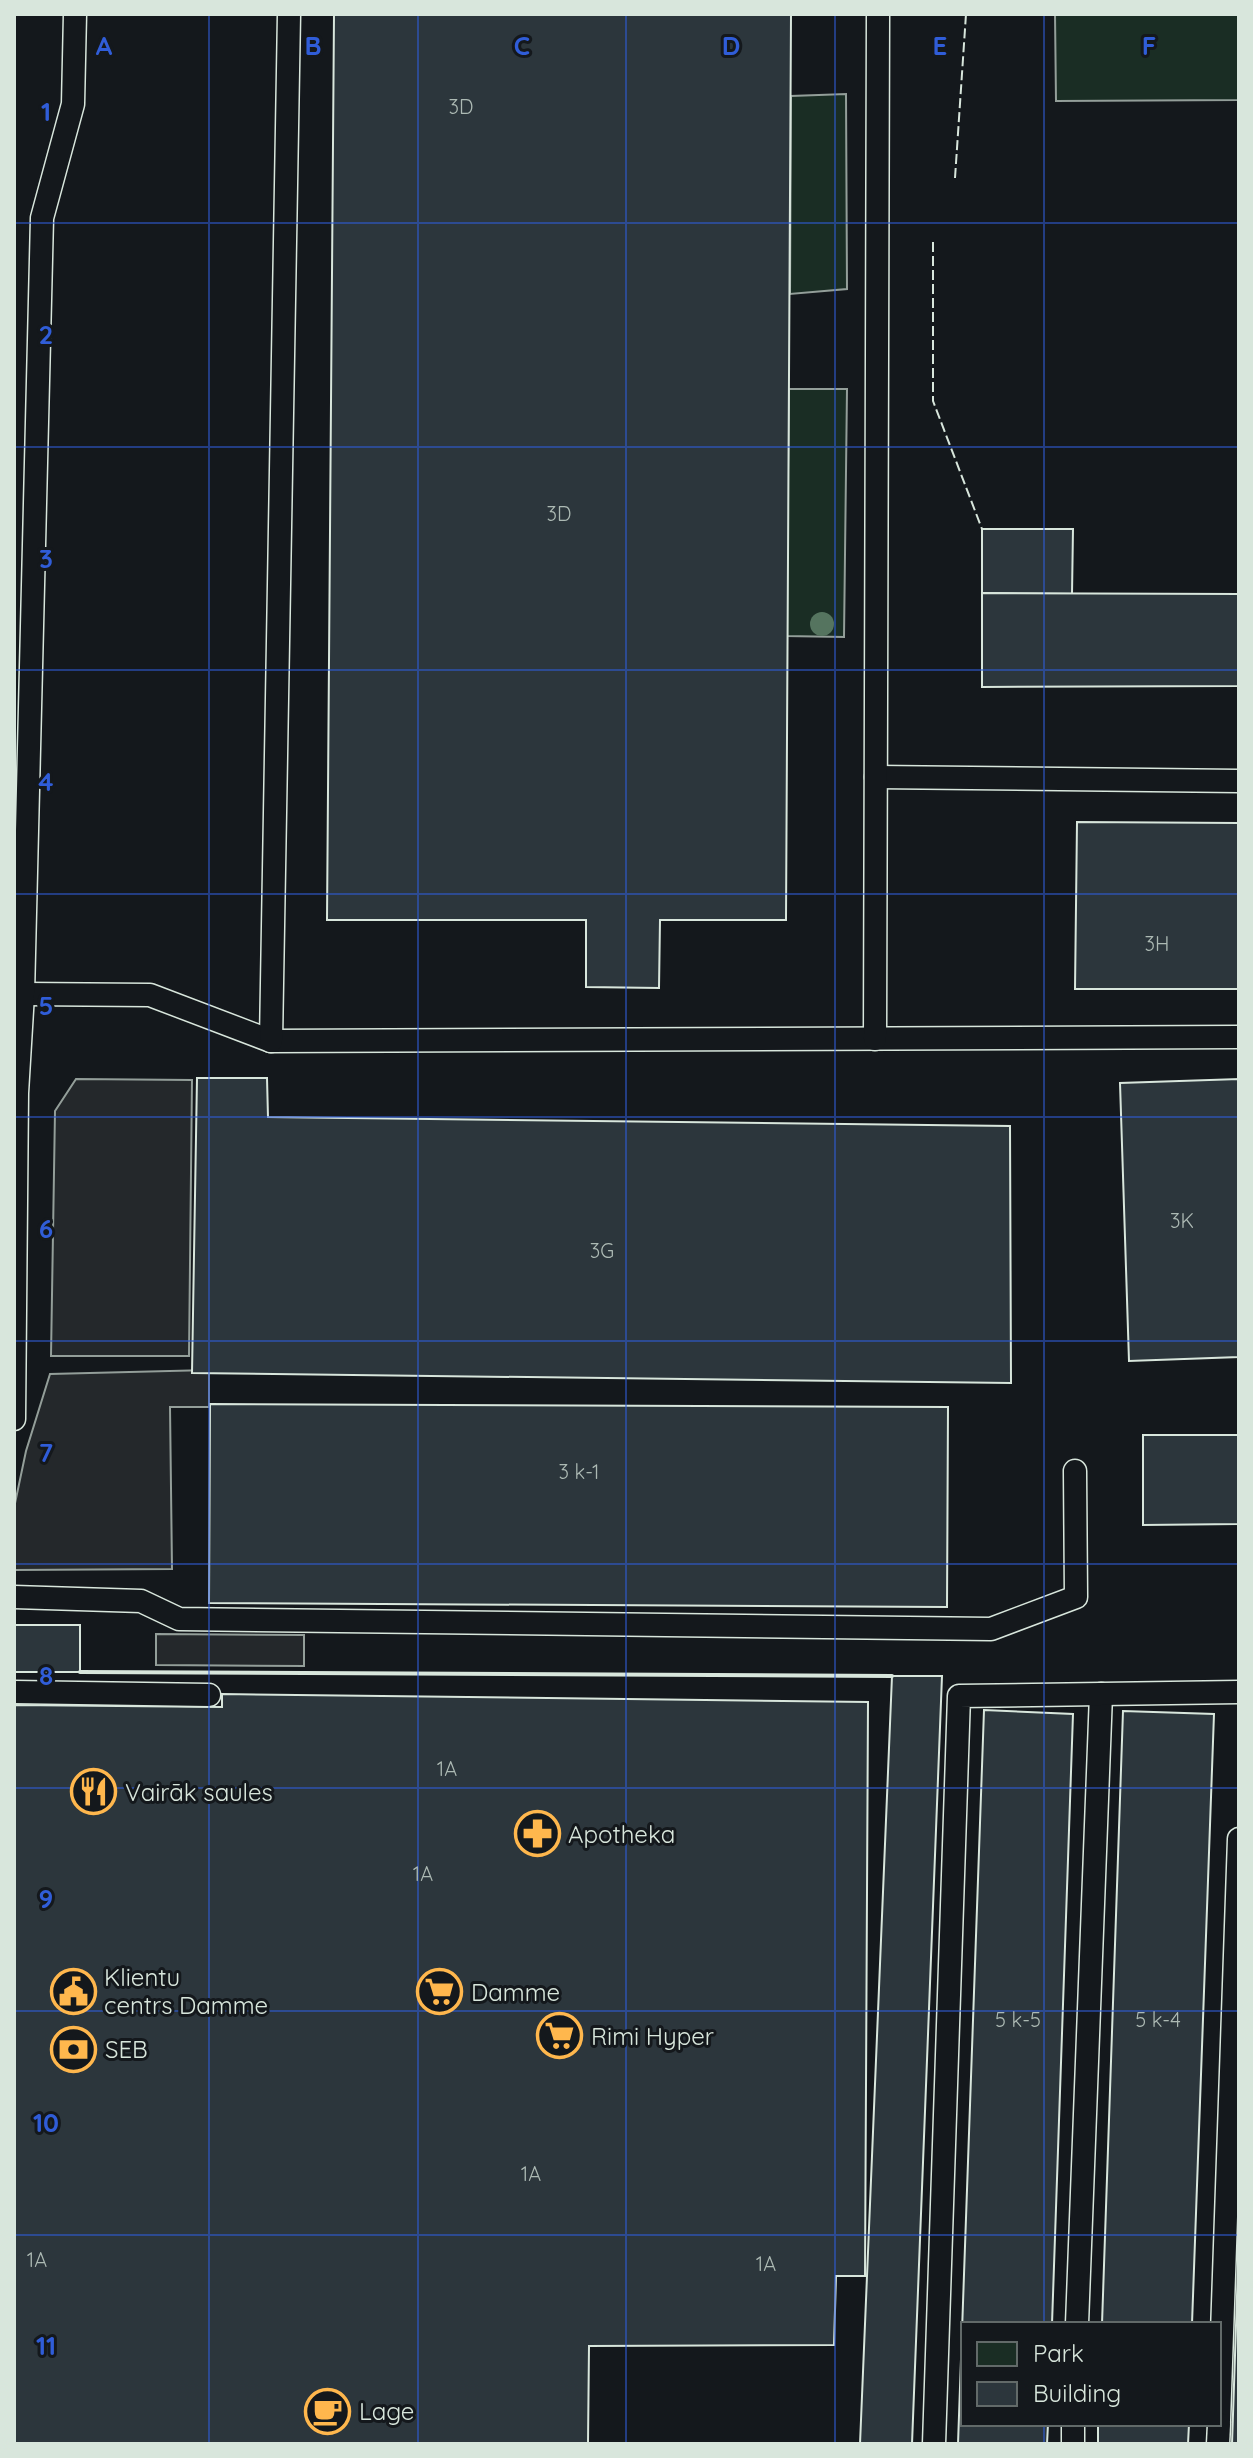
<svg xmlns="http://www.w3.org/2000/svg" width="1253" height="2458" font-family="Quicksand,sans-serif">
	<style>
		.green { fill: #1a2d24; stroke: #939e99; stroke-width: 2 }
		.parking { fill: #24282b; stroke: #939e99; stroke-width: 2 }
		.building { fill: #2c363c; stroke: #d8e6dc; stroke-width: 2 }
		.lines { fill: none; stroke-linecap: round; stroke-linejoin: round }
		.service-casing { stroke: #d8e6dc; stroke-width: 25 }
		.service { stroke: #14181c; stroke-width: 22 }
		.fence { stroke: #d8e6dc; stroke-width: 2; stroke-dasharray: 10 4; stroke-linecap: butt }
		.wall { stroke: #d8e6dc; stroke-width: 4 }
		.tree { fill: #55745f }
		.grid { fill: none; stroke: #305dd8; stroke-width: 2; stroke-opacity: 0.55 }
		.labels { text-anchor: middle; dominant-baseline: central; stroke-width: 6; stroke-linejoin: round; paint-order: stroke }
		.number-label { font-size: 20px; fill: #adbab4 }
		.poi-label { font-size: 24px; fill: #d8e6dc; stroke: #14181c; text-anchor: start }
		.grid-label { font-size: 26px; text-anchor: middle; font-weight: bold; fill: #305dd8; stroke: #14181c; stroke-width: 6; stroke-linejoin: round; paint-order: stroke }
	</style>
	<rect width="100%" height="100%" fill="#14181c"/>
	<!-- green -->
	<g class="green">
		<polygon points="1055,14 1239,14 1239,100 1056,101"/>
		<polygon points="846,94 847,289 790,294 791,96"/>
		<polygon points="789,389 847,389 844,637 786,636"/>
	</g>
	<!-- parking -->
	<g class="parking">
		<polygon points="76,1079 192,1080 189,1356 51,1356 55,1111"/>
		<polygon points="209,1370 209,1407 170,1407 172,1569 14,1570 14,1508 26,1451 50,1374"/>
		<polygon points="156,1634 304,1635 304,1666 156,1665"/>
	</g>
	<!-- building -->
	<g class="building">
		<polygon points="334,14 791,14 786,920 660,920 659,988 586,987 586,920 327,920"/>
		<polygon points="982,529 1073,529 1072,594 982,593"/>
		<polygon points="982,593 1239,594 1239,686 982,687"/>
		<polygon points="1077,822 1239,823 1239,989 1075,989"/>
		<polygon points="197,1078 267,1078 268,1117 1010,1126 1011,1383 192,1373"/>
		<polygon points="1239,1079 1239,1357 1129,1361 1120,1083"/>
		<polygon points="210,1404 948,1407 947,1607 209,1603"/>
		<polygon points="1143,1435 1239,1435 1239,1524 1143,1525"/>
		<rect x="14" y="1625" width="66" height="47"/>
		<polygon points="892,1676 942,1676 912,2444 860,2444"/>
		<polygon points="222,1694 868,1702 865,2276 836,2276 834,2345 589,2346 588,2444 14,2444 14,1705 222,1707"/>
		<polygon points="984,1710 1073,1714 1052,2324 963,2324 963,2424 1048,2424 1047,2444 958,2444"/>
		<polygon points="1123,1711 1214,1714 1192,2324 1102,2324"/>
		<polygon points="1239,2237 1239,2444 1232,2444"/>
		<polygon points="1098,2424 1189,2424 1188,2444 1098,2444"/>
	</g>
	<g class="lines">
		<defs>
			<g id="service">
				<polyline points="876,777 1239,781"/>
				<polyline points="23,994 150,995 271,1041 1239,1037"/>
				<polyline points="875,1039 878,14"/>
				<polyline points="271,1041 289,14"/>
				<polyline points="14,1419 17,1093 23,994 42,218 73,104 75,14"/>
				<polyline points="14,1597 141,1601 179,1619 991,1629 1076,1597 1075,1471"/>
				<polyline points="14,1692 209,1695"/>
				<polyline points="1077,2324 1101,1694"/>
				<polyline points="1219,2420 1239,1839"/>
				<polyline points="934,2444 959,1696 1239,1692"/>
				<polyline points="1073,2444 1073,2424"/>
				<polyline points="1218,2444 1219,2424"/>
			</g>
		</defs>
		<!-- service casing -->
		<use href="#service" class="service-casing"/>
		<!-- service -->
		<use href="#service" class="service"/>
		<!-- fence -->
		<g class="fence">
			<polyline points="955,178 966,14"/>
			<polyline points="933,242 933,401 982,529"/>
		</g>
		<!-- wall -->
		<polyline class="wall" points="80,1672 892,1676"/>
	</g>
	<!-- trees -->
	<circle class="tree" cx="822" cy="624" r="12"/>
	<!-- grid -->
	<path class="grid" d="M209 14V2444M418 14V2444M626 14V2444M835 14V2444M1044 14V2324M14 223H1239M14 447H1239M14 670H1239M14 894H1239M14 1117H1239M14 1341H1239M14 1564H1239M14 1788H1239M14 2011H1239M14 2235H1239M1044 2424V2444"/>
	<!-- icons -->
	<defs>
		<symbol id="restaurant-ring" viewBox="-11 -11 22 22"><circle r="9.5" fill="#14181c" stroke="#ffb74d" stroke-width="1.5"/><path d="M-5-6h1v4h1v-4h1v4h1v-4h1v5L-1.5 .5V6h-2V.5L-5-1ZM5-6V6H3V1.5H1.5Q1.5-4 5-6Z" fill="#ffb74d"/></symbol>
		<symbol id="pharmacy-ring" viewBox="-11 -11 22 22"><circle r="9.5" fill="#14181c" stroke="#ffb74d" stroke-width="1.5"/><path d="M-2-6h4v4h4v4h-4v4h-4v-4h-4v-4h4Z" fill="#ffb74d"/></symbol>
		<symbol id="civic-ring" viewBox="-11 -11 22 22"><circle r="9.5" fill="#14181c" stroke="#ffb74d" stroke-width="1.5"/><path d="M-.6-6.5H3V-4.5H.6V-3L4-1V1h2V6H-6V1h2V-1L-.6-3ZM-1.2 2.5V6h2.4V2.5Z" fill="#ffb74d"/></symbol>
		<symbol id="supermarket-ring" viewBox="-11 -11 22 22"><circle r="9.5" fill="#14181c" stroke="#ffb74d" stroke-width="1.5"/><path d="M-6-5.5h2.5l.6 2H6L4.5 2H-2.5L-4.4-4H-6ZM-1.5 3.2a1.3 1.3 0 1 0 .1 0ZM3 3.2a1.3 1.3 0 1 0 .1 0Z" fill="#ffb74d"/></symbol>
		<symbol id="bank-ring" viewBox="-11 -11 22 22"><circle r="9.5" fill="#14181c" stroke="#ffb74d" stroke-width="1.5"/><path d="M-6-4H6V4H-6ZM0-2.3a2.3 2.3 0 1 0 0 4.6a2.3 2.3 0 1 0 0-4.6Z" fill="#ffb74d"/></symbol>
		<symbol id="cafe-ring" viewBox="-11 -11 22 22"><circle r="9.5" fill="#14181c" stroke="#ffb74d" stroke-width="1.5"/><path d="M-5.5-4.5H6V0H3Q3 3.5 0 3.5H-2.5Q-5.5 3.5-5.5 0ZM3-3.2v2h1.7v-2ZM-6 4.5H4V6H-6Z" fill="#ffb74d"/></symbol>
	</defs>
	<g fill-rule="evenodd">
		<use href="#restaurant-ring" x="68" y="1766" width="51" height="51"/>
		<use href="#pharmacy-ring" x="512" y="1808" width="51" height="51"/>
		<use href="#civic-ring" x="48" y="1966" width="51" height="51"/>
		<use href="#supermarket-ring" x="414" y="1966" width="51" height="51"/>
		<use href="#supermarket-ring" x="534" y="2010" width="51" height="51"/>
		<use href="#bank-ring" x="48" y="2024" width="51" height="51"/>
		<use href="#cafe-ring" x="302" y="2386" width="51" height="51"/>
	</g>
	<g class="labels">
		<!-- number labels -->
		<g class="number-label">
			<text x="461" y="106">3D</text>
			<text x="559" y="513">3D</text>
			<text x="1157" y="943">3H</text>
			<text x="1182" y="1220">3K</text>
			<text x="602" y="1250">3G</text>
			<text x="579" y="1471">3 k-1</text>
			<text x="447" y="1768">1A</text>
			<text x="423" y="1873">1A</text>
			<text x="1018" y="2019">5 k-5</text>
			<text x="1158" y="2019">5 k-4</text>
			<text x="531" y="2173">1A</text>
			<text x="37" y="2259">1A</text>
			<text x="766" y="2263">1A</text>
		</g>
		<!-- poi labels -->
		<g class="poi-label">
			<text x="125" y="1792">Vairāk saules</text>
			<text x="568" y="1834">Apotheka</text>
			<text x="104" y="1977">Klientu<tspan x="104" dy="28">centrs Damme</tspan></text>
			<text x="471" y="1992">Damme</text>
			<text x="591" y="2036">Rimi Hyper</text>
			<text x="105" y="2049">SEB</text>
			<text x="359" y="2411">Lage</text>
		</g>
	</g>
	<g class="grid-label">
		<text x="104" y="55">A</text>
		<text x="313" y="55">B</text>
		<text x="522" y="55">C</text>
		<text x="731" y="55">D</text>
		<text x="940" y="55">E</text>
		<text x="1149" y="55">F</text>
		<text x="46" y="121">1</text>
		<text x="46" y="344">2</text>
		<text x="46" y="568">3</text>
		<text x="46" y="791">4</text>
		<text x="46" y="1015">5</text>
		<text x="46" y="1238">6</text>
		<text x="46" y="1462">7</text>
		<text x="46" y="1685">8</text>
		<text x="46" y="1908">9</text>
		<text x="46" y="2132">10</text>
		<text x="46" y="2355">11</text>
	</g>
	<!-- border -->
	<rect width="1253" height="2458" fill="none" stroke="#d8e6dc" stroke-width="32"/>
	<!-- legend -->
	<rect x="961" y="2322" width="260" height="104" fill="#14181c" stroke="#626a69" stroke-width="2"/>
	<rect x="977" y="2342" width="40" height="24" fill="#1a2d24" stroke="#626a69" stroke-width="2"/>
	<text x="1033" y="2362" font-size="24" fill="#d8e6dc">Park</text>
	<rect x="977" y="2382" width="40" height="24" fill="#2c363c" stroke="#626a69" stroke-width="2"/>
	<text x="1033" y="2402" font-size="24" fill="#d8e6dc">Building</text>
</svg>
